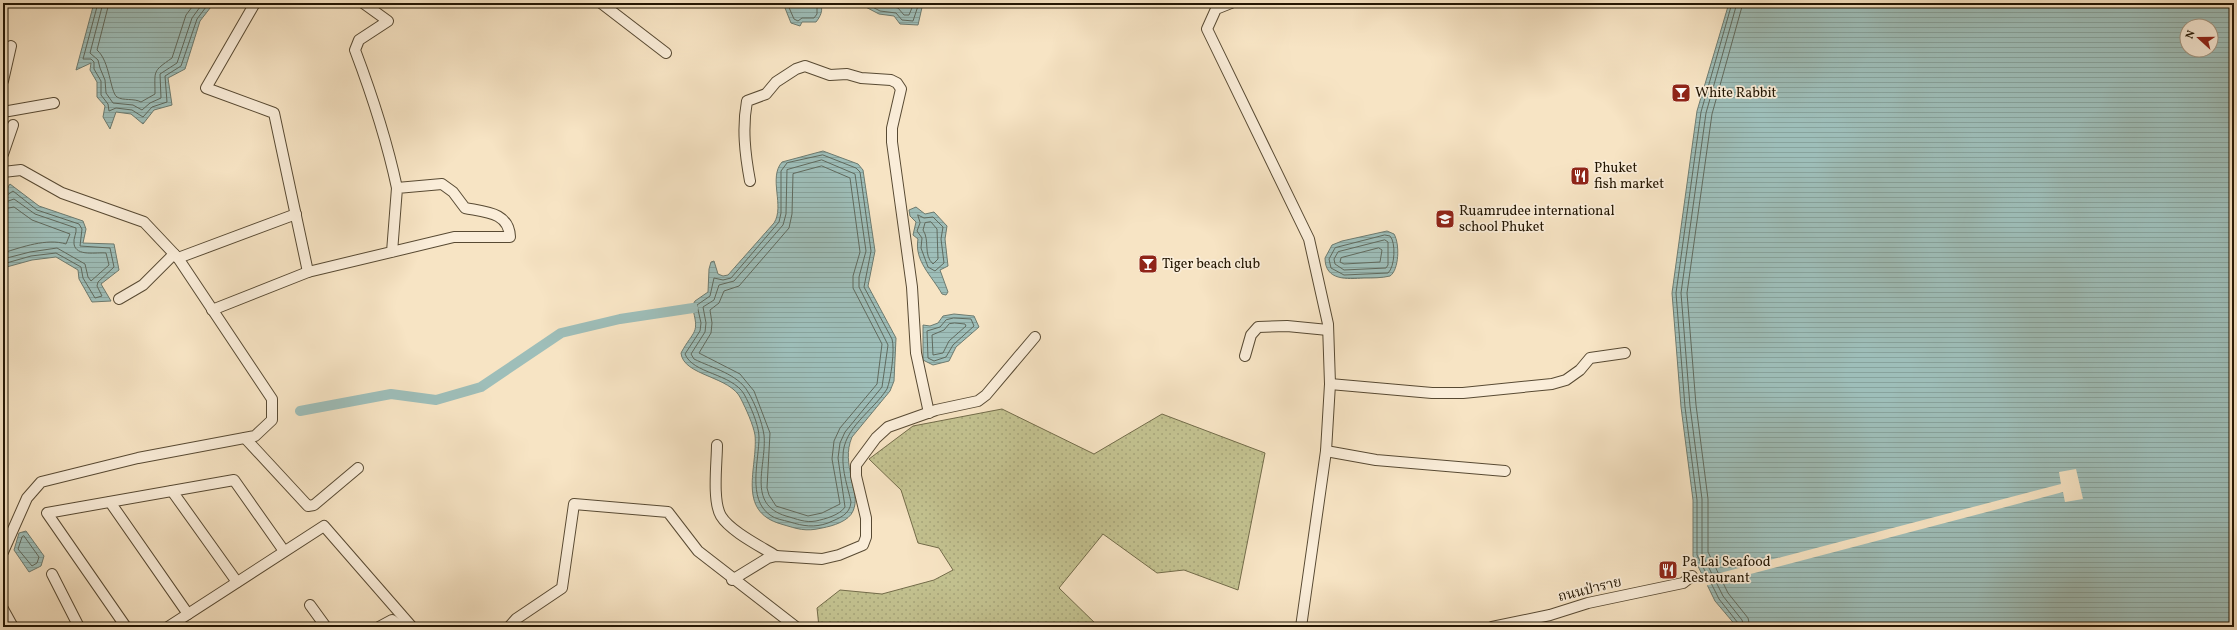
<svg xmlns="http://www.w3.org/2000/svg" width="2237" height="630" font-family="Vollkorn,'Noto Serif Thai',serif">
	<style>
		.grass { fill: url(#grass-dots); stroke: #736c4a }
		.water { fill: url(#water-rules); stroke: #6d7b70; fill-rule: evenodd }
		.pier { fill: #f7e4c4 }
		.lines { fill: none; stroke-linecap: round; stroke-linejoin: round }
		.shore { stroke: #606a5e; stroke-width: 1 }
		.canal { stroke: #9ebeb9; stroke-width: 10 }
		.minor-casing { stroke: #584a33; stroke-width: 12 }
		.minor { stroke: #faedd9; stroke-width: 10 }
		.labels { text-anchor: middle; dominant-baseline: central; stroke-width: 3.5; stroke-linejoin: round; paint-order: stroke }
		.poi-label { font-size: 14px; fill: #231603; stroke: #faedd9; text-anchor: start }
		.street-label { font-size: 14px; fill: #231603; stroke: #faedd9 }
	</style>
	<defs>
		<pattern id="grass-dots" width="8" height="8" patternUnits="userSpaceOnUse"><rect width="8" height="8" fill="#c3c290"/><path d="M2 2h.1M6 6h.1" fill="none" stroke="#a7a67b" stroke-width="1.8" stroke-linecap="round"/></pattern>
		<pattern id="water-rules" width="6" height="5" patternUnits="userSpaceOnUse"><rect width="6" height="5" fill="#9ebeb9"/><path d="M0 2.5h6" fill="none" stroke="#88a39d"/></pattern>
	</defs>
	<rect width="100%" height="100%" fill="#f7e4c4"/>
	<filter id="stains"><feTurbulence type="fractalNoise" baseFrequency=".005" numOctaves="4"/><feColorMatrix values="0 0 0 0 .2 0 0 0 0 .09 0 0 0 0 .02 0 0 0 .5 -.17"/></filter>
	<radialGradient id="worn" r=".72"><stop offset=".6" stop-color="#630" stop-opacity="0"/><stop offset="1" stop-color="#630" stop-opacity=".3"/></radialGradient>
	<!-- grass -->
	<polygon class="grass" points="1002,409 1094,454 1162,414 1265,453 1238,590 1184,570 1157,573 1103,534 1059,588 1099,627 819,627 817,608 840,590 882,594 934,580 953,570 939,548 918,543 901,490 869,459 913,426"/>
	<!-- water -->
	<g class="water">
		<polygon points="94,3 214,3 200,21 185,69 168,78 172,105 154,110 143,124 131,114 116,112 110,129 103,117 105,106 97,97 97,82 90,70 91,63 76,70"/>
		<path d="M783 3H820C824 10 820 17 816 22H802L800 26 791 23Z"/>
		<polygon points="858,3 923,3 918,25 900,24 894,16 879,14"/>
		<path d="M1729 3H2234V627H1737L1715 601 1693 556V500L1681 407 1672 293 1697 111ZM2187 26H2211V50H2187Z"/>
		<path d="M823 151 858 164 863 170 875 251 868 286 896 338 894 381 890 391 852 437C840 465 862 492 853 511 849 521 833 526 822 528 805 532 798 529 781 524 736 511 758 468 755 435 753 424 746 409 741 399 731 376 683 376 681 353 694 329 700 335 692 306L695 301 708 292 709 269 711 262 714 261 718 274 723 276 728 275 774 223C785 206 768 178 782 162Z"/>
		<polygon points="10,184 39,206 83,221 86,229 83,243 114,244 119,270 101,284 111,301 92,302 79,279 78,270 56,257 32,260 3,268 3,194"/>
		<path d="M916 207 925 214 934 212 947 226 945 239 948 266 940 270 948 292 946 295 942 294C932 276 914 261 918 239L913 235 916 222 910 216 909 210Z"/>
		<path d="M1387 231 1394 234C1400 244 1399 270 1390 276 1382 278 1372 278 1364 278 1347 279 1325 281 1325 258L1332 245 1342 241Z"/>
		<polygon points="954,314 974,316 979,327 956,347 949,361 933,365 923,360 923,325 930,326 938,323 943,316"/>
		<polygon points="26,531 44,556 41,566 29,572 14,550 19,533"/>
	</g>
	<!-- pier -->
	<polygon class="pier" points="2076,469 2083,499 2065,502 2063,492 1705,586 1701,578 2061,484 2059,472"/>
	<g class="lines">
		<!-- shore -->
		<g class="shore">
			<polyline points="98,3 83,59 91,59 94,62 94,69 101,81 101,95 108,104 109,111 116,108 132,110 143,117 152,107 167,102 165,76 181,66 197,19 209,3"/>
			<polyline points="103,3 90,53 98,60 100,68 105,80 106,93 113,103 133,105 142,110 150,103 161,98 160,74 177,63 192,18 203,3"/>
			<path d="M109 3 97 50C110 61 110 92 117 97 123 101 134 98 141 102L155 94C155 70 152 72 172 58L186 15 195 3"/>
			<polyline points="787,3 794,19 798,21 802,18 814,18 817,14 817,3"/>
			<polyline points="865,3 880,11 896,13 902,20 913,21 919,3"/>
			<polyline points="876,3 898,8 904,15 909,15 914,3"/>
			<polyline points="1732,3 1701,112 1676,293 1685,407 1697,500 1697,555 1719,599 1738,623 1739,627"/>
			<polyline points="1737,3 1706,113 1681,293 1690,406 1702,499 1702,554 1723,596 1742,620 1744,627"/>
			<polyline points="1743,3 1712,114 1687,293 1696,405 1708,499 1708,552 1728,593 1748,618 1750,627"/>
			<path d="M823 155 856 168 860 172 871 251 864 287 892 339C895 349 891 379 887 389 873 411 843 428 843 456 842 471 848 488 851 502 850 515 839 518 828 523 814 528 803 526 790 522 783 520 775 519 770 515 747 499 759 461 759 437 759 425 750 405 744 394 731 373 693 374 685 354L700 331 701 323 697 305 710 296 714 278 723 280 731 278 779 222 781 213V171L787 163Z"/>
			<path d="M822 160 855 174 866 251 859 277V287L888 345 882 387 845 432 840 443 838 458 845 507C840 515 825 519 816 521 805 523 797 519 786 516 746 504 767 465 764 435 762 422 755 403 748 392 738 374 712 368 694 359L691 354 705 332 706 323 703 307 714 300 719 285 734 281 783 225 786 214 787 170Z"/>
			<polygon points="822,166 850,178 860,252 853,276 853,288 882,344 877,384 840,428 834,441 832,459 840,504 822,513 808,516 776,506 769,495 767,488 770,433 754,391 740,374 699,353 711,333 712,323 710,310 719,303 724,291 739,286 789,228 792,214 793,174"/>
			<polyline points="3,198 13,191 37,210 79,224 82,229 80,246 110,248 114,267 98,282 97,286 102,296 95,298 83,278 81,267 56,253 31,256 3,264"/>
			<path d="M3 203 14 199 35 214 76 228C77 233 73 238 74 244 76 257 97 252 106 253L109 265 91 281 88 277 85 264 57 248 30 252 3 259"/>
			<path d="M3 209 14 207 32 220 70 234 66 244C47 238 22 247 3 253"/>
			<polygon points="918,215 924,218 933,217 943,227 941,239 944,263 935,271 928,267 921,248 922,238 917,231 920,223"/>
			<path d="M931 222 937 229 938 259 933 264C923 255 930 240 923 230L925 223Z"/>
			<path d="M1385 235 1390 236C1396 242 1395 267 1388 273L1344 275 1331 268 1329 259 1335 248Z"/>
			<polygon points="1385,240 1388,242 1388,265 1386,268 1344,270 1335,264 1334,259 1338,252"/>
			<polygon points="1379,248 1382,250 1380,262 1344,264 1340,262 1341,258"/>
			<polygon points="954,318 971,319 974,326 953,345 946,357 934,361 928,358 927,331 940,327 946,320"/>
			<polygon points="955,323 965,324 966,326 949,341 943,353 933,355 932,335 944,330 949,324"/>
			<polygon points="24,536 39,557 37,563 32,566 18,549 22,537"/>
		</g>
		<!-- canal -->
		<polyline class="canal" points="300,411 391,394 436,400 481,387 561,333 620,319 693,308"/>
		<defs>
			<g id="minor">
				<polyline points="255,3 206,88 274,113 308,272"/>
				<path d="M363 3 388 21 359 40 355 50C372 95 387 141 397 188"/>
				<polyline points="601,3 666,53"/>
				<polyline points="1231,3 1216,9 1207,29 1309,239 1328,324 1330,384 1326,451 1301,627"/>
				<polyline points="3,81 11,46"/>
				<polyline points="3,112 54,103"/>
				<polyline points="3,154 13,125"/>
				<polyline points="3,172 21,170 62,193 144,222 178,258 272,399 272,420 255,436 138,458 41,482 27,498 3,552"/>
				<path d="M750 181C745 154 742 128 747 101L766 94 776 82 796 69 805 66 830 75 847 74 861 78 891 80 897 83 901 89 892 128V142L912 287 916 353 929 413"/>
				<polyline points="178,258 296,214"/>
				<polyline points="119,299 143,285 174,254"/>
				<path d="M212 310 308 272 454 237H510C509 212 485 212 465 208L453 192 442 184 397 188 392 252"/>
				<polyline points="1245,356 1251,335 1258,327 1287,326 1328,330"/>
				<polyline points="1330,384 1432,393 1463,393 1552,384 1566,380 1580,370 1590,358 1625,353"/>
				<polyline points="245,438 308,506 314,505 358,468"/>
				<path d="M717 445C717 462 712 501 721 516 730 531 760 546 776 556"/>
				<polyline points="1326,451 1376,460 1505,471"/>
				<polyline points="172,491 237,582"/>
				<polyline points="110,502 188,614"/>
				<polyline points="52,574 79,627"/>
				<polyline points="732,580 768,558 776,556 822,559 839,555 863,545 866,537 866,518 856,476 856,465 876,438 888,427 936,410 978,401 986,395 1035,337"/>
				<polyline points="310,605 326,627"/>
				<polyline points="3,609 13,627"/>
				<polyline points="126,627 47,513 234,480 284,551"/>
				<polyline points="168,627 324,526 412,627"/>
				<polyline points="379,627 392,620 401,627"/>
				<polyline points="509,627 516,619 562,588 574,504 668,512 698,551 796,627"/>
				<polyline points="1492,627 1550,615 1588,603 1683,583 1692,576"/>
			</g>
		</defs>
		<!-- minor casing -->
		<use href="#minor" class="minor-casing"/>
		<!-- minor -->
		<use href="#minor" class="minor"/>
	</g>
	<!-- icons -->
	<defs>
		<symbol id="bar-square" viewBox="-11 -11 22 22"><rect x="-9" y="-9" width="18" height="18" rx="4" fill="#8f2418" stroke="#faedd9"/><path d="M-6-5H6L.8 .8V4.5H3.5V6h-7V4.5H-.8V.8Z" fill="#fff"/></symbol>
		<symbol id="restaurant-square" viewBox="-11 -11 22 22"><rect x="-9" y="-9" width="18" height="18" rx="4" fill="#8f2418" stroke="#faedd9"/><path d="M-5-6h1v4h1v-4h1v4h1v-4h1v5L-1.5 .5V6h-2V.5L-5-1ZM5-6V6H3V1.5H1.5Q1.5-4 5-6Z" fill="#fff"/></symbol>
		<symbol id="school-square" viewBox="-11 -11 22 22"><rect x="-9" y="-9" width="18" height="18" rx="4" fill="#8f2418" stroke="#faedd9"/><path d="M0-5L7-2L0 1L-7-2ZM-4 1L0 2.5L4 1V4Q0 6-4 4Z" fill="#fff"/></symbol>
	</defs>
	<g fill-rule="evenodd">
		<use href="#bar-square" x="1670" y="82" width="22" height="22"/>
		<use href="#restaurant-square" x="1569" y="165" width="22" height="22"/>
		<use href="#school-square" x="1434" y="208" width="22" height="22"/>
		<use href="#bar-square" x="1137" y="253" width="22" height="22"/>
		<use href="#restaurant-square" x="1657" y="559" width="22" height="22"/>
	</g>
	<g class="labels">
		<!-- poi labels -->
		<g class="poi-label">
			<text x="1695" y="93">White Rabbit</text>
			<text x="1594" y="168">Phuket<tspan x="1594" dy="16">fish market</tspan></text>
			<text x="1459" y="211">Ruamrudee international<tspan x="1459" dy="16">school Phuket</tspan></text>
			<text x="1162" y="264">Tiger beach club</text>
			<text x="1682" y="562">Pa Lai Seafood<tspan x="1682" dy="16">Restaurant</tspan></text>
		</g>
		<!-- street labels -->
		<g class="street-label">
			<text transform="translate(1590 590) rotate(-14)">ถนนป่าราย</text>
		</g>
	</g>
	<!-- margin -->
	<rect width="2237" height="630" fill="none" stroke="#f7e4c4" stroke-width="16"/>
	<rect x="4" y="4" width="2229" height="622" fill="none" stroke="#231603" stroke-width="2"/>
	<rect x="8" y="8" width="2221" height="614" fill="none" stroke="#231603"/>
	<!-- north arrow -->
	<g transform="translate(2199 38) rotate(291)"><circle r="19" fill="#faedd9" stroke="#a49783"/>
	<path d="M0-3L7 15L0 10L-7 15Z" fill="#8f2418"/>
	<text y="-6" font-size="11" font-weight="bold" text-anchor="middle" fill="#231603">N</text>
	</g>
	<rect width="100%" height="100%" filter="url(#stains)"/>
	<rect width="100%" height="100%" fill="url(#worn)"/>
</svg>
